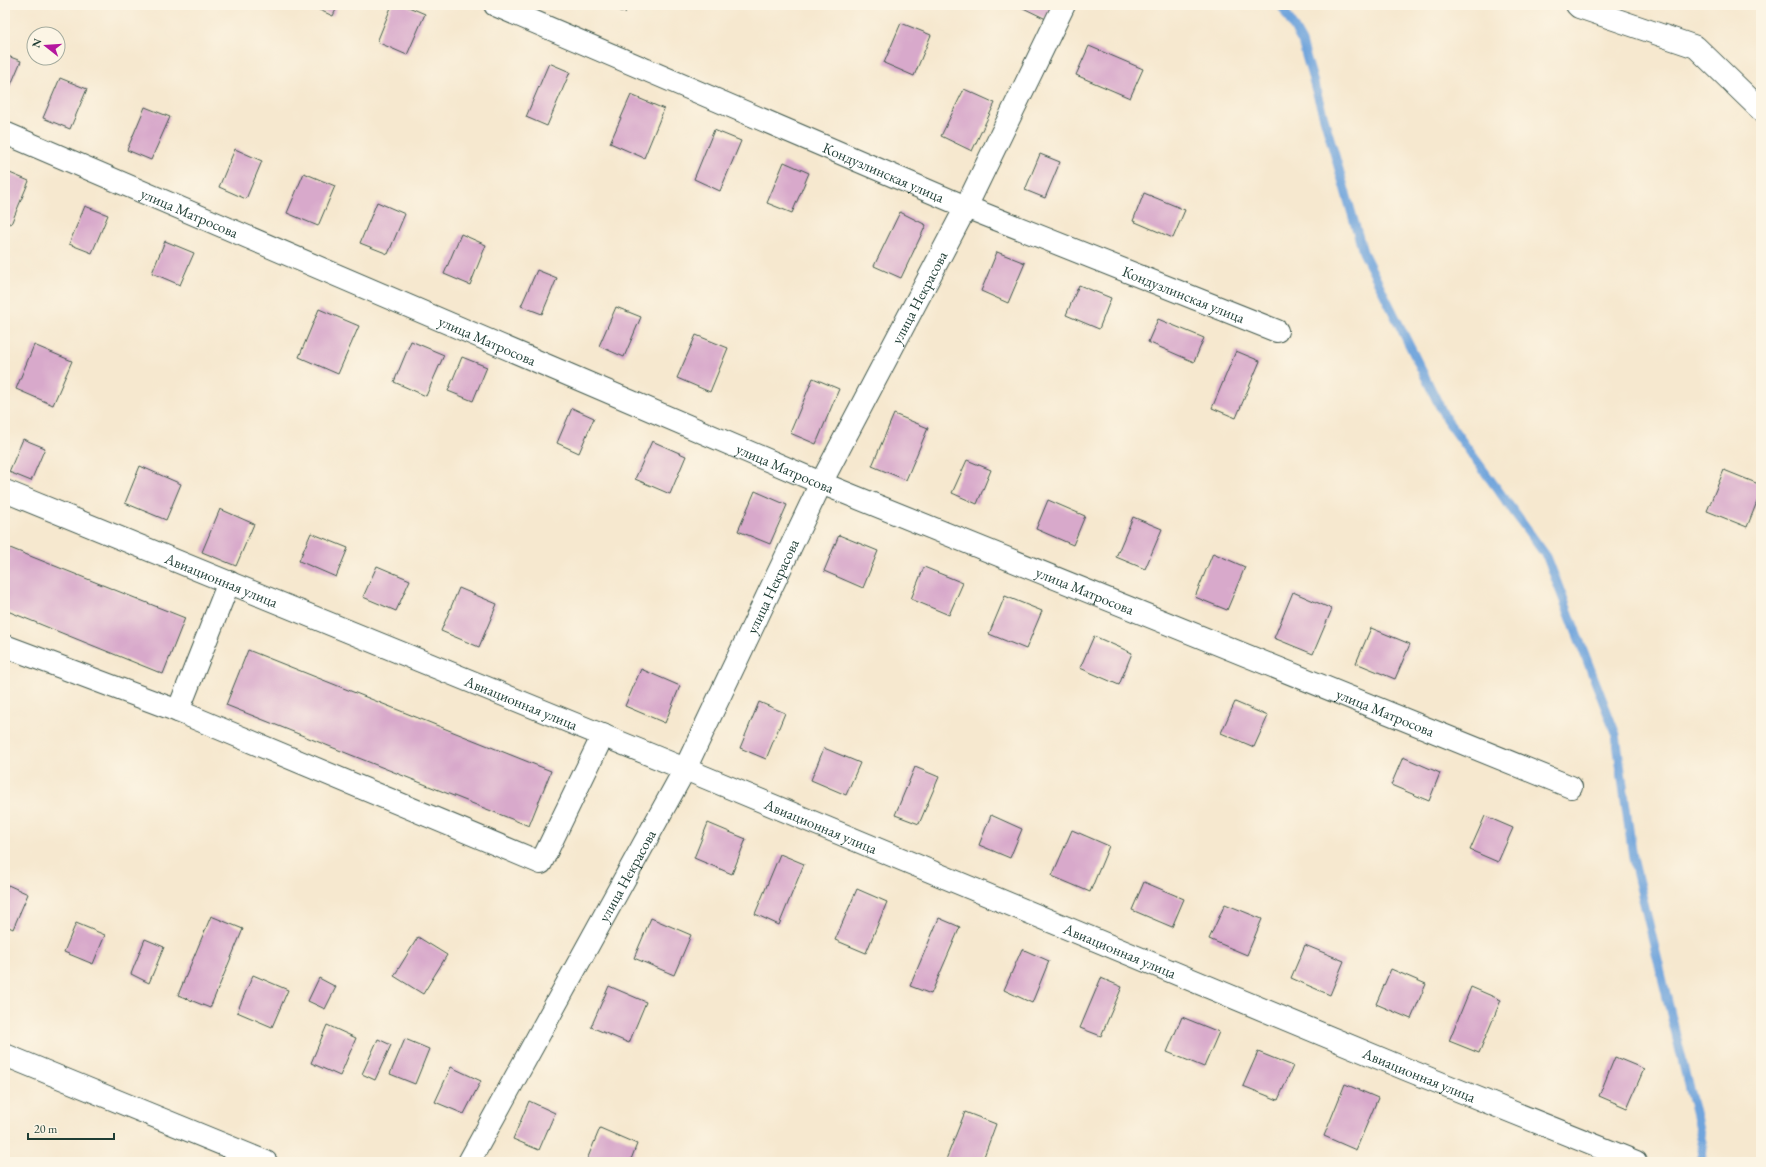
<svg xmlns="http://www.w3.org/2000/svg" width="1766" height="1167" font-family="'EB Garamond',serif">
	<style>
		.lines { fill: none; stroke-linecap: round; stroke-linejoin: round }
		.stream { stroke: #6fa4dc; stroke-width: 9 }
		.building { fill: #d8a9cb }
		.minor-casing { stroke: #3f574b; stroke-width: 24 }
		.major-casing { stroke: #3f574b; stroke-width: 24 }
		.minor { stroke: #fff; stroke-width: 22 }
		.major { stroke: #fff; stroke-width: 22 }
		.labels { text-anchor: middle; dominant-baseline: central; stroke-width: 4; stroke-linejoin: round; paint-order: stroke }
		.street-label { font-size: 15px; fill: #1f3d34; stroke: #fcf5e5 }
	</style>
	<rect width="100%" height="100%" fill="#fcf5e5"/>
	<filter id="ink" filterUnits="userSpaceOnUse"><feTurbulence type="fractalNoise" baseFrequency=".025" numOctaves="2"/><feDisplacementMap in="SourceGraphic" scale="8" xChannelSelector="R" yChannelSelector="G"/><feConvolveMatrix kernelMatrix="1 2 1 2 8 2 1 2 1" color-interpolation-filters="sRGB"/></filter>
	<filter id="wash" filterUnits="userSpaceOnUse"><feTurbulence type="fractalNoise" baseFrequency=".012" numOctaves="4" result="noise"/><feDisplacementMap in="SourceGraphic" scale="16" xChannelSelector="R" yChannelSelector="G"/><feGaussianBlur stdDeviation="0.9" result="paint"/><feColorMatrix in="noise" values="0 0 0 0 0 0 0 0 0 0 0 0 0 0 0 0 0 1.4 0 .05"/><feComposite in="paint" operator="in"/></filter>
	<g filter="url(#wash)">
		<rect width="100%" height="100%" fill="#f6e8cf"/>
		<g class="lines">
			<!-- stream -->
			<polyline class="stream" points="1281,5 1302,42 1363,252 1446,419 1547,557 1616,735 1633,858 1703,1146 1702,1162"/>
		</g>
		<g id="blocks">
			<!-- building -->
			<g class="building">
				<polygon points="308,5 338,5 333,16"/>
				<polygon points="392,5 404,5 425,14 407,55 377,42"/>
				<polygon points="604,5 628,5 625,13"/>
				<polygon points="1017,5 1053,5 1046,19"/>
				<polygon points="901,23 931,35 914,76 884,63"/>
				<polygon points="1089,46 1143,69 1130,98 1076,75"/>
				<polygon points="5,55 21,61 7,94 5,93"/>
				<polygon points="549,63 570,72 547,126 526,117"/>
				<polygon points="60,78 87,89 70,129 43,118"/>
				<polygon points="964,89 995,103 972,151 941,136"/>
				<polygon points="631,95 664,109 644,158 610,143"/>
				<polygon points="145,107 170,117 151,160 127,150"/>
				<polygon points="714,130 741,141 720,191 694,179"/>
				<polygon points="235,149 262,161 246,199 219,187"/>
				<polygon points="1040,154 1060,162 1045,198 1025,190"/>
				<polygon points="784,162 809,173 792,213 767,203"/>
				<polygon points="5,171 29,181 11,224 5,221"/>
				<polygon points="304,173 335,186 318,226 287,213"/>
				<polygon points="1144,193 1185,210 1173,238 1133,221"/>
				<polygon points="377,202 405,214 388,254 360,243"/>
				<polygon points="85,206 108,215 92,253 69,244"/>
				<polygon points="900,212 926,225 901,278 874,266"/>
				<polygon points="461,234 486,245 470,285 444,274"/>
				<polygon points="165,241 194,253 180,285 152,273"/>
				<polygon points="997,252 1025,263 1008,303 981,291"/>
				<polygon points="537,270 557,278 542,314 521,306"/>
				<polygon points="1079,285 1111,298 1099,329 1066,315"/>
				<polygon points="616,307 641,317 624,357 599,346"/>
				<polygon points="319,309 359,326 338,374 299,357"/>
				<polygon points="1158,319 1204,338 1194,362 1148,342"/>
				<polygon points="696,335 728,348 710,392 677,378"/>
				<polygon points="411,341 444,355 426,396 394,382"/>
				<polygon points="34,345 72,361 53,405 16,389"/>
				<polygon points="1236,351 1260,361 1236,418 1212,408"/>
				<polygon points="462,357 487,367 473,401 448,391"/>
				<polygon points="813,378 839,389 816,444 790,433"/>
				<polygon points="572,408 594,418 579,453 557,443"/>
				<polygon points="894,414 928,428 906,480 872,466"/>
				<polygon points="23,439 45,448 31,481 9,472"/>
				<polygon points="652,441 686,456 670,494 635,479"/>
				<polygon points="967,460 991,470 977,504 952,493"/>
				<polygon points="140,466 181,484 166,520 125,503"/>
				<polygon points="1724,470 1761,485 1761,492 1747,527 1707,511"/>
				<polygon points="755,491 787,505 770,544 738,531"/>
				<polygon points="1048,500 1085,516 1073,545 1036,529"/>
				<polygon points="220,509 254,524 236,566 202,552"/>
				<polygon points="1133,517 1162,529 1145,569 1116,557"/>
				<polygon points="311,533 348,548 336,577 299,561"/>
				<polygon points="839,535 878,551 863,588 824,571"/>
				<polygon points="5,546 185,618 163,674 5,610"/>
				<polygon points="1213,553 1245,567 1227,610 1195,597"/>
				<polygon points="377,566 410,580 396,611 363,597"/>
				<polygon points="924,567 963,583 949,615 911,599"/>
				<polygon points="459,588 497,604 479,647 441,631"/>
				<polygon points="1293,592 1332,609 1313,654 1274,638"/>
				<polygon points="1005,596 1042,611 1026,649 989,634"/>
				<polygon points="1371,628 1410,644 1395,679 1356,663"/>
				<polygon points="1094,636 1132,653 1119,685 1080,668"/>
				<polygon points="248,650 551,771 529,826 226,705"/>
				<polygon points="641,669 680,686 665,723 625,706"/>
				<polygon points="759,702 785,713 766,759 740,748"/>
				<polygon points="1235,702 1268,716 1254,747 1221,733"/>
				<polygon points="824,748 860,763 846,795 811,780"/>
				<polygon points="1403,757 1440,773 1429,801 1391,785"/>
				<polygon points="915,767 939,777 919,824 895,815"/>
				<polygon points="991,815 1022,829 1010,858 979,845"/>
				<polygon points="1485,816 1513,828 1498,862 1470,850"/>
				<polygon points="708,823 746,839 732,874 694,858"/>
				<polygon points="1072,830 1109,846 1090,892 1052,876"/>
				<polygon points="780,854 804,864 779,925 755,914"/>
				<polygon points="1144,882 1184,899 1172,927 1132,910"/>
				<polygon points="8,885 28,894 13,929 5,925 5,891"/>
				<polygon points="857,889 887,902 866,953 835,940"/>
				<polygon points="1225,904 1262,919 1247,955 1209,939"/>
				<polygon points="211,916 243,929 210,1008 178,995"/>
				<polygon points="651,918 691,935 674,975 634,958"/>
				<polygon points="939,918 960,927 931,994 910,986"/>
				<polygon points="76,923 105,935 93,964 64,952"/>
				<polygon points="418,937 447,955 423,994 394,976"/>
				<polygon points="145,939 164,947 149,983 131,974"/>
				<polygon points="1305,945 1344,961 1330,995 1291,978"/>
				<polygon points="1022,949 1049,961 1032,1003 1004,990"/>
				<polygon points="1391,969 1426,984 1411,1019 1376,1004"/>
				<polygon points="253,975 288,990 272,1027 237,1012"/>
				<polygon points="319,978 336,987 325,1009 308,1001"/>
				<polygon points="1101,978 1122,987 1101,1036 1080,1028"/>
				<polygon points="609,986 646,1002 629,1043 591,1027"/>
				<polygon points="1471,987 1501,1000 1479,1053 1449,1041"/>
				<polygon points="1182,1017 1219,1032 1204,1067 1167,1052"/>
				<polygon points="327,1025 356,1038 340,1076 311,1063"/>
				<polygon points="378,1039 391,1045 375,1080 362,1074"/>
				<polygon points="405,1039 429,1049 415,1084 390,1074"/>
				<polygon points="1258,1052 1293,1066 1278,1100 1243,1086"/>
				<polygon points="1615,1057 1644,1069 1627,1108 1599,1096"/>
				<polygon points="451,1067 481,1081 464,1114 435,1102"/>
				<polygon points="1345,1084 1378,1098 1356,1150 1324,1136"/>
				<polygon points="529,1101 555,1113 539,1150 513,1139"/>
				<polygon points="965,1112 996,1124 982,1162 945,1162"/>
				<polygon points="600,1128 637,1144 630,1162 586,1162"/>
			</g>
		</g>
	</g>
	<g filter="url(#ink)">
		<use href="#blocks" fill-opacity="0" stroke="#3f574b" stroke-width="1"/>
		<g class="lines">
			<defs>
				<g id="minor">
					<path id="s1" d="M495 5 966 207 1277 331"/>
					<polyline points="1577,5 1579,7 1696,47 1761,110"/>
					<path id="s2" d="M5 133 821 483 1571 787"/>
					<path id="s3" d="M5 491 685 769 1408 1070 1636 1162"/>
					<polyline points="5,646 178,711 541,863 603,735"/>
					<polyline points="178,711 229,582"/>
					<path id="s4" d="M469 1162 685 769 821 483 966 207 1064 5"/>
				</g>
				<polyline id="major" points="5,1055 266,1162"/>
			</defs>
			<!-- minor casing -->
			<use href="#minor" class="minor-casing"/>
			<!-- major casing -->
			<use href="#major" class="major-casing"/>
			<!-- minor -->
			<use href="#minor" class="minor"/>
			<!-- major -->
			<use href="#major" class="major"/>
		</g>
	</g>
	<g class="labels">
		<!-- street labels -->
		<g class="street-label">
			<text stroke="none"><textPath href="#s1" startOffset="423">Кондузлинская улица</textPath></text>
			<text stroke="none"><textPath href="#s2" startOffset="201">улица Матросова</textPath></text>
			<text stroke="none"><textPath href="#s1" startOffset="747">Кондузлинская улица</textPath></text>
			<text stroke="none"><textPath href="#s4" startOffset="975">улица Некрасова</textPath></text>
			<text stroke="none"><textPath href="#s2" startOffset="525">улица Матросова</textPath></text>
			<text stroke="none"><textPath href="#s2" startOffset="849">улица Матросова</textPath></text>
			<text stroke="none"><textPath href="#s3" startOffset="234">Авиационная улица</textPath></text>
			<text stroke="none"><textPath href="#s4" startOffset="651">улица Некрасова</textPath></text>
			<text stroke="none"><textPath href="#s2" startOffset="1173">улица Матросова</textPath></text>
			<text stroke="none"><textPath href="#s3" startOffset="558">Авиационная улица</textPath></text>
			<text stroke="none"><textPath href="#s2" startOffset="1497">улица Матросова</textPath></text>
			<text stroke="none"><textPath href="#s3" startOffset="882">Авиационная улица</textPath></text>
			<text stroke="none"><textPath href="#s4" startOffset="327">улица Некрасова</textPath></text>
			<text stroke="none"><textPath href="#s3" startOffset="1206">Авиационная улица</textPath></text>
			<text stroke="none"><textPath href="#s3" startOffset="1530">Авиационная улица</textPath></text>
		</g>
	</g>
	<!-- margin -->
	<rect width="1766" height="1167" fill="none" stroke="#fcf5e5" stroke-width="20"/>
	<!-- north arrow -->
	<g transform="translate(46 46) rotate(287)"><circle r="19" fill="#fcf5e5" stroke="#a4ab9e"/>
	<path d="M0-3L7 15L0 10L-7 15Z" fill="#b5179e"/>
	<text y="-6" font-size="11" font-weight="bold" text-anchor="middle" fill="#1f3d34">N</text>
	</g>
	<!-- scale -->
	<path d="M28 1133v6h86v-6" fill="none" stroke="#1f3d34" stroke-width="2"/>
	<text x="34" y="1133" font-size="12" fill="#1f3d34" stroke="#fcf5e5" stroke-width="3" paint-order="stroke">20 m</text>
</svg>
